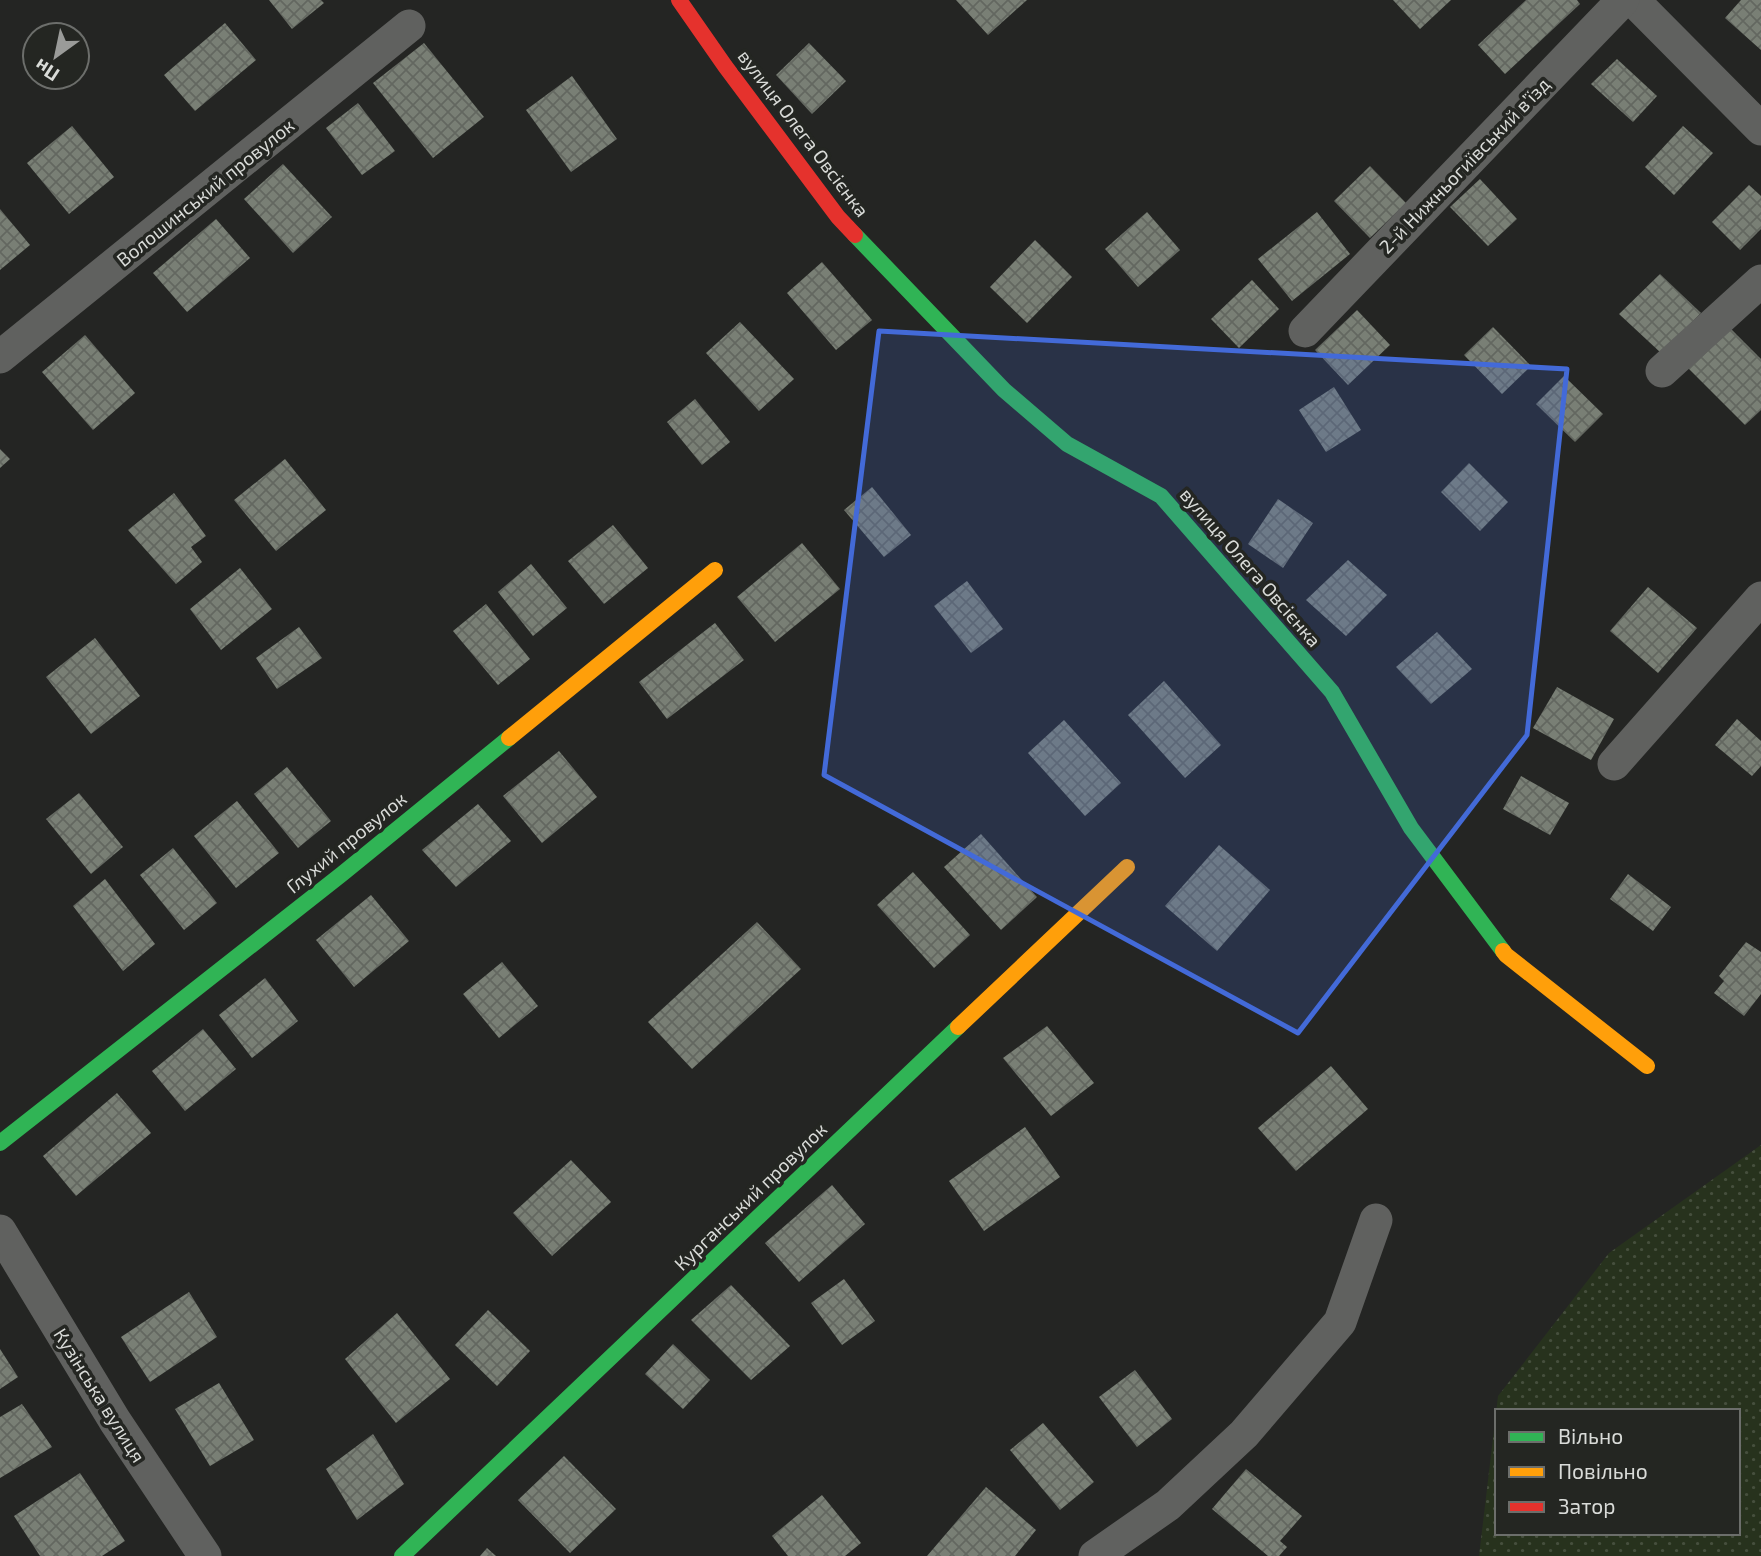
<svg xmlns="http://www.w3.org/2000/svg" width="1761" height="1556" font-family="'Exo 2',sans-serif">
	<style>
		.grass { fill: url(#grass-dots); fill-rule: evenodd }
		.building { fill: url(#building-cross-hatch) }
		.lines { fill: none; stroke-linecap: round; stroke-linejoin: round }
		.street { stroke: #60615f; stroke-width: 33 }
		.fast { stroke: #30b455; stroke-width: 16 }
		.slow { stroke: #ff9f0a; stroke-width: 16 }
		.jam { stroke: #e5322d; stroke-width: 16 }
		.marked { fill: #436ad8; fill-opacity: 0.2; stroke: #436ad8; stroke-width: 5; stroke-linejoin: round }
		.labels { text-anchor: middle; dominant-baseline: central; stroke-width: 7; stroke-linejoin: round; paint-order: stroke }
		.street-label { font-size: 19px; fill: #d9dbd8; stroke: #242622 }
	</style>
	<defs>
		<pattern id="grass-dots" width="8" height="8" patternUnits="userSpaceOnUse" patternTransform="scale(1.75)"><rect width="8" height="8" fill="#27321d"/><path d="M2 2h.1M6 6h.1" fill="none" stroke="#464f3d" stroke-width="1.8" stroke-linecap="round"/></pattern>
		<pattern id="building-cross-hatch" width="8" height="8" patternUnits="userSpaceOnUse" patternTransform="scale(1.75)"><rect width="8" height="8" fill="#797f75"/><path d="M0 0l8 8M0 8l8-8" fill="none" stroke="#636760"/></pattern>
	</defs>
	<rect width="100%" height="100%" fill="#242523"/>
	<!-- grass -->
	<path class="grass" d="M1761 1145V1556H1479L1498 1396 1609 1253ZM1497 1411H1738V1533H1497Z"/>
	<!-- building -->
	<g class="building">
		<polygon points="269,0 321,0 324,3 292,29"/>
		<polygon points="956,0 1027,0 988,35"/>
		<polygon points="1393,0 1451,0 1420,29"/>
		<polygon points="1526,0 1577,0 1580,4 1505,74 1478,45"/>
		<polygon points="1741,0 1761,0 1761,50 1725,18"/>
		<polygon points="225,23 256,60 195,111 164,75"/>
		<polygon points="424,43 484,117 433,158 373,83"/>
		<polygon points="809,43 846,81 812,114 776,75"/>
		<polygon points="1617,59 1657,96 1633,122 1591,84"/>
		<polygon points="572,76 617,139 571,172 526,110"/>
		<polygon points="358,103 395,151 362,175 326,128"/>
		<polygon points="72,126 114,177 69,214 27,163"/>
		<polygon points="1683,126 1713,153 1674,195 1645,167"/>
		<polygon points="283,164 332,217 293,253 244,199"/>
		<polygon points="1370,166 1406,203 1370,238 1334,201"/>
		<polygon points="1480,179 1517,219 1488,246 1450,207"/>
		<polygon points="1749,185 1761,196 1761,229 1740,250 1712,222"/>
		<polygon points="0,209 30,245 0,270"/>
		<polygon points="1147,212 1180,250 1138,287 1105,249"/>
		<polygon points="1317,212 1350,254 1292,301 1258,259"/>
		<polygon points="216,219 250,258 187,312 153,273"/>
		<polygon points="1035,240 1072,277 1027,323 990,287"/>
		<polygon points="822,262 872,320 836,350 787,293"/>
		<polygon points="1660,274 1701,313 1661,353 1619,314"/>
		<polygon points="1252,280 1279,309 1239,348 1211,319"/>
		<polygon points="1357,310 1390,345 1348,385 1315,350"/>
		<polygon points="740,322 794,379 759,411 706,353"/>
		<polygon points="1493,327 1531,366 1502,394 1464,355"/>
		<polygon points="1729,327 1761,359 1761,410 1745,425 1688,368"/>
		<polygon points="85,335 135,393 93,430 42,372"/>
		<polygon points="1564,376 1603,414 1575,442 1536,404"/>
		<polygon points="1334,387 1361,430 1326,452 1299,410"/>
		<polygon points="695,399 730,442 702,465 667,422"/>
		<polygon points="0,449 10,459 0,468"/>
		<polygon points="285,459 326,510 276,551 234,500"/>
		<polygon points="1469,463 1508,502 1480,531 1441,492"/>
		<polygon points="872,487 911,535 884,557 844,510"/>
		<polygon points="174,493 206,536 191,547 202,562 176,584 128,530"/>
		<polygon points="1278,499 1313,523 1283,568 1248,544"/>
		<polygon points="613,525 648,568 604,604 568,561"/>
		<polygon points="802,543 840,589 775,642 737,597"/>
		<polygon points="1348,560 1387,595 1346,636 1306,600"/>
		<polygon points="531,564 567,608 533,636 498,592"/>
		<polygon points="240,568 272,609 221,650 190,609"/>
		<polygon points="967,581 1003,629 971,653 934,606"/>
		<polygon points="1648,587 1697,628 1658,673 1610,631"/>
		<polygon points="486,604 530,659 498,685 453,631"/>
		<polygon points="715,623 744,660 667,719 639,682"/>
		<polygon points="299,627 322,658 277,689 256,658"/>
		<polygon points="1437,632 1472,669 1431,704 1396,667"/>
		<polygon points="95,638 140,696 91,734 46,677"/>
		<polygon points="1164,681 1221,745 1185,778 1128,715"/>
		<polygon points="1557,687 1614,719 1591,760 1533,728"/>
		<polygon points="1737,719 1761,741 1761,766 1752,776 1715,745"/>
		<polygon points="1064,720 1121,783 1085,816 1028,753"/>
		<polygon points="559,751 597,797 542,843 503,796"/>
		<polygon points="287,767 331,821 298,848 254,794"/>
		<polygon points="1521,776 1569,803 1550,835 1503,809"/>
		<polygon points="79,793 123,847 91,874 46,819"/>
		<polygon points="237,801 279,853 236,888 194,836"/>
		<polygon points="478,804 511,841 456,887 422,850"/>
		<polygon points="981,834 1037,897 1001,930 944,867"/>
		<polygon points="1219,845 1270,890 1217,951 1165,906"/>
		<polygon points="173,848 217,903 184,930 140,875"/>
		<polygon points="913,872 970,935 934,968 877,905"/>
		<polygon points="1628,874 1671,907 1653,931 1610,899"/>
		<polygon points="105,879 155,944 123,971 73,906"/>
		<polygon points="371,895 409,941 354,987 316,940"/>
		<polygon points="757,922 801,969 692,1069 648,1022"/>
		<polygon points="1746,942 1761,952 1761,994 1744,1016 1714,993 1724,981 1719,976"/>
		<polygon points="502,962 538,1006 499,1038 463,994"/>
		<polygon points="265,978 298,1021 252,1058 219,1015"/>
		<polygon points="1047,1026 1094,1083 1051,1116 1003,1058"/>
		<polygon points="203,1029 236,1069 185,1111 152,1071"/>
		<polygon points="1331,1066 1368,1109 1296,1171 1258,1128"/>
		<polygon points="117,1093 151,1133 76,1196 43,1156"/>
		<polygon points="1025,1127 1060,1177 984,1231 949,1181"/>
		<polygon points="571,1160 611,1202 552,1256 513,1213"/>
		<polygon points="832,1185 865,1224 799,1282 765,1243"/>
		<polygon points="844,1279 875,1321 842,1345 811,1303"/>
		<polygon points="731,1285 790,1346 751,1380 691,1320"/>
		<polygon points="189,1292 217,1337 150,1382 121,1337"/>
		<polygon points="488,1310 530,1351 497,1386 455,1345"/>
		<polygon points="397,1313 450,1379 396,1423 345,1359"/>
		<polygon points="673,1344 710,1380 683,1409 645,1374"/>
		<polygon points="0,1349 18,1377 0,1389"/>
		<polygon points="1135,1370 1172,1419 1137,1447 1099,1397"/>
		<polygon points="219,1383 254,1440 210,1466 175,1409"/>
		<polygon points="22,1404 52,1447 0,1478 0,1417"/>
		<polygon points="1043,1423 1094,1482 1060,1510 1010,1450"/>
		<polygon points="373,1434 404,1484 357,1520 326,1469"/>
		<polygon points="564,1456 616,1509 570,1553 518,1500"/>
		<polygon points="1246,1469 1302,1516 1280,1541 1287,1547 1279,1556 1268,1556 1212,1509"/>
		<polygon points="80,1473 125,1541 102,1556 40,1556 14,1516"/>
		<polygon points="986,1487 1036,1530 1015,1556 927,1556"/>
		<polygon points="822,1495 861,1543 845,1556 788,1556 772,1536"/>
		<polygon points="487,1548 496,1556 480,1556"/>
	</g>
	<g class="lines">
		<!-- street -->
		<g class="street">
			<polyline points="1633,0 1761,129"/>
			<polyline points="1305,331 1623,0"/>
			<polyline points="0,357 409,26"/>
			<polyline points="1662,371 1761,281"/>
			<polyline points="1614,764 1761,598"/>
			<polyline points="0,1231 115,1421 205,1556"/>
			<polyline points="1095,1556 1168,1505 1244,1434 1340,1322 1376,1220"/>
		</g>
		<!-- fast -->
		<g class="fast">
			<polyline points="855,235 1004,390 1067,444 1161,496 1332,692 1411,828 1503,951"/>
			<polyline points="0,1143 342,874 509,738"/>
			<polyline points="402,1556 958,1027"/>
		</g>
		<!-- slow -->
		<g class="slow">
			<polyline points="509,738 715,570"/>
			<polyline points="1503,951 1506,955 1647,1066"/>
			<polyline points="958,1027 1127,867"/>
		</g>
		<!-- jam -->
		<polyline class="jam" points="679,0 725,66 838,217 855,235"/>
	</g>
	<!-- marked area -->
	<path class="marked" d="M879 331 1567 369 1527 735 1298 1033 824 775Z"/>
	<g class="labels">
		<!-- street labels -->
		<g class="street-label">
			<text transform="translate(804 133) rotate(53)">вулиця Олега Овсієнка</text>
			<text transform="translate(1464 165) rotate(-46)">2-й Нижньогиївський в’їзд</text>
			<text transform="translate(205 192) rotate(-39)">Волошинський провулок</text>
			<text transform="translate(1251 567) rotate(49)">вулиця Олега Овсієнка</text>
			<text transform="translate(346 842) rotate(-39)">Глухий провулок</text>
			<text transform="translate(750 1196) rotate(-44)">Курганський провулок</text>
			<text transform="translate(100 1395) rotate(58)">Кузінська вулиця</text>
		</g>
	</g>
	<!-- legend -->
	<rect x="1495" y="1409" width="245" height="126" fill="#242622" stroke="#6c6e6b" stroke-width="2"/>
	<rect x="1509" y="1432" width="35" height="10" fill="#30b455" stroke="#6c6e6b" stroke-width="2"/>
	<text x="1558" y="1444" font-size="21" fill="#d9dbd8">Вільно</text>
	<rect x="1509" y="1467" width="35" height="10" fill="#ff9f0a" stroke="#6c6e6b" stroke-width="2"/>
	<text x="1558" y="1479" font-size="21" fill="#d9dbd8">Повільно</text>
	<rect x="1509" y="1502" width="35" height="10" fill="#e5322d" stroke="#6c6e6b" stroke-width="2"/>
	<text x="1558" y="1514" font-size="21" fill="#d9dbd8">Затор</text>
	<!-- north arrow -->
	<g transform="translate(56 56) rotate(213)"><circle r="33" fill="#242622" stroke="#6c6e6b" stroke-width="2"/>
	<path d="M0-5L12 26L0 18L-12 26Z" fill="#9a9b99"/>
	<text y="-10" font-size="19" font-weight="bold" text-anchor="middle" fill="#d9dbd8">Пн</text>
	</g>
</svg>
